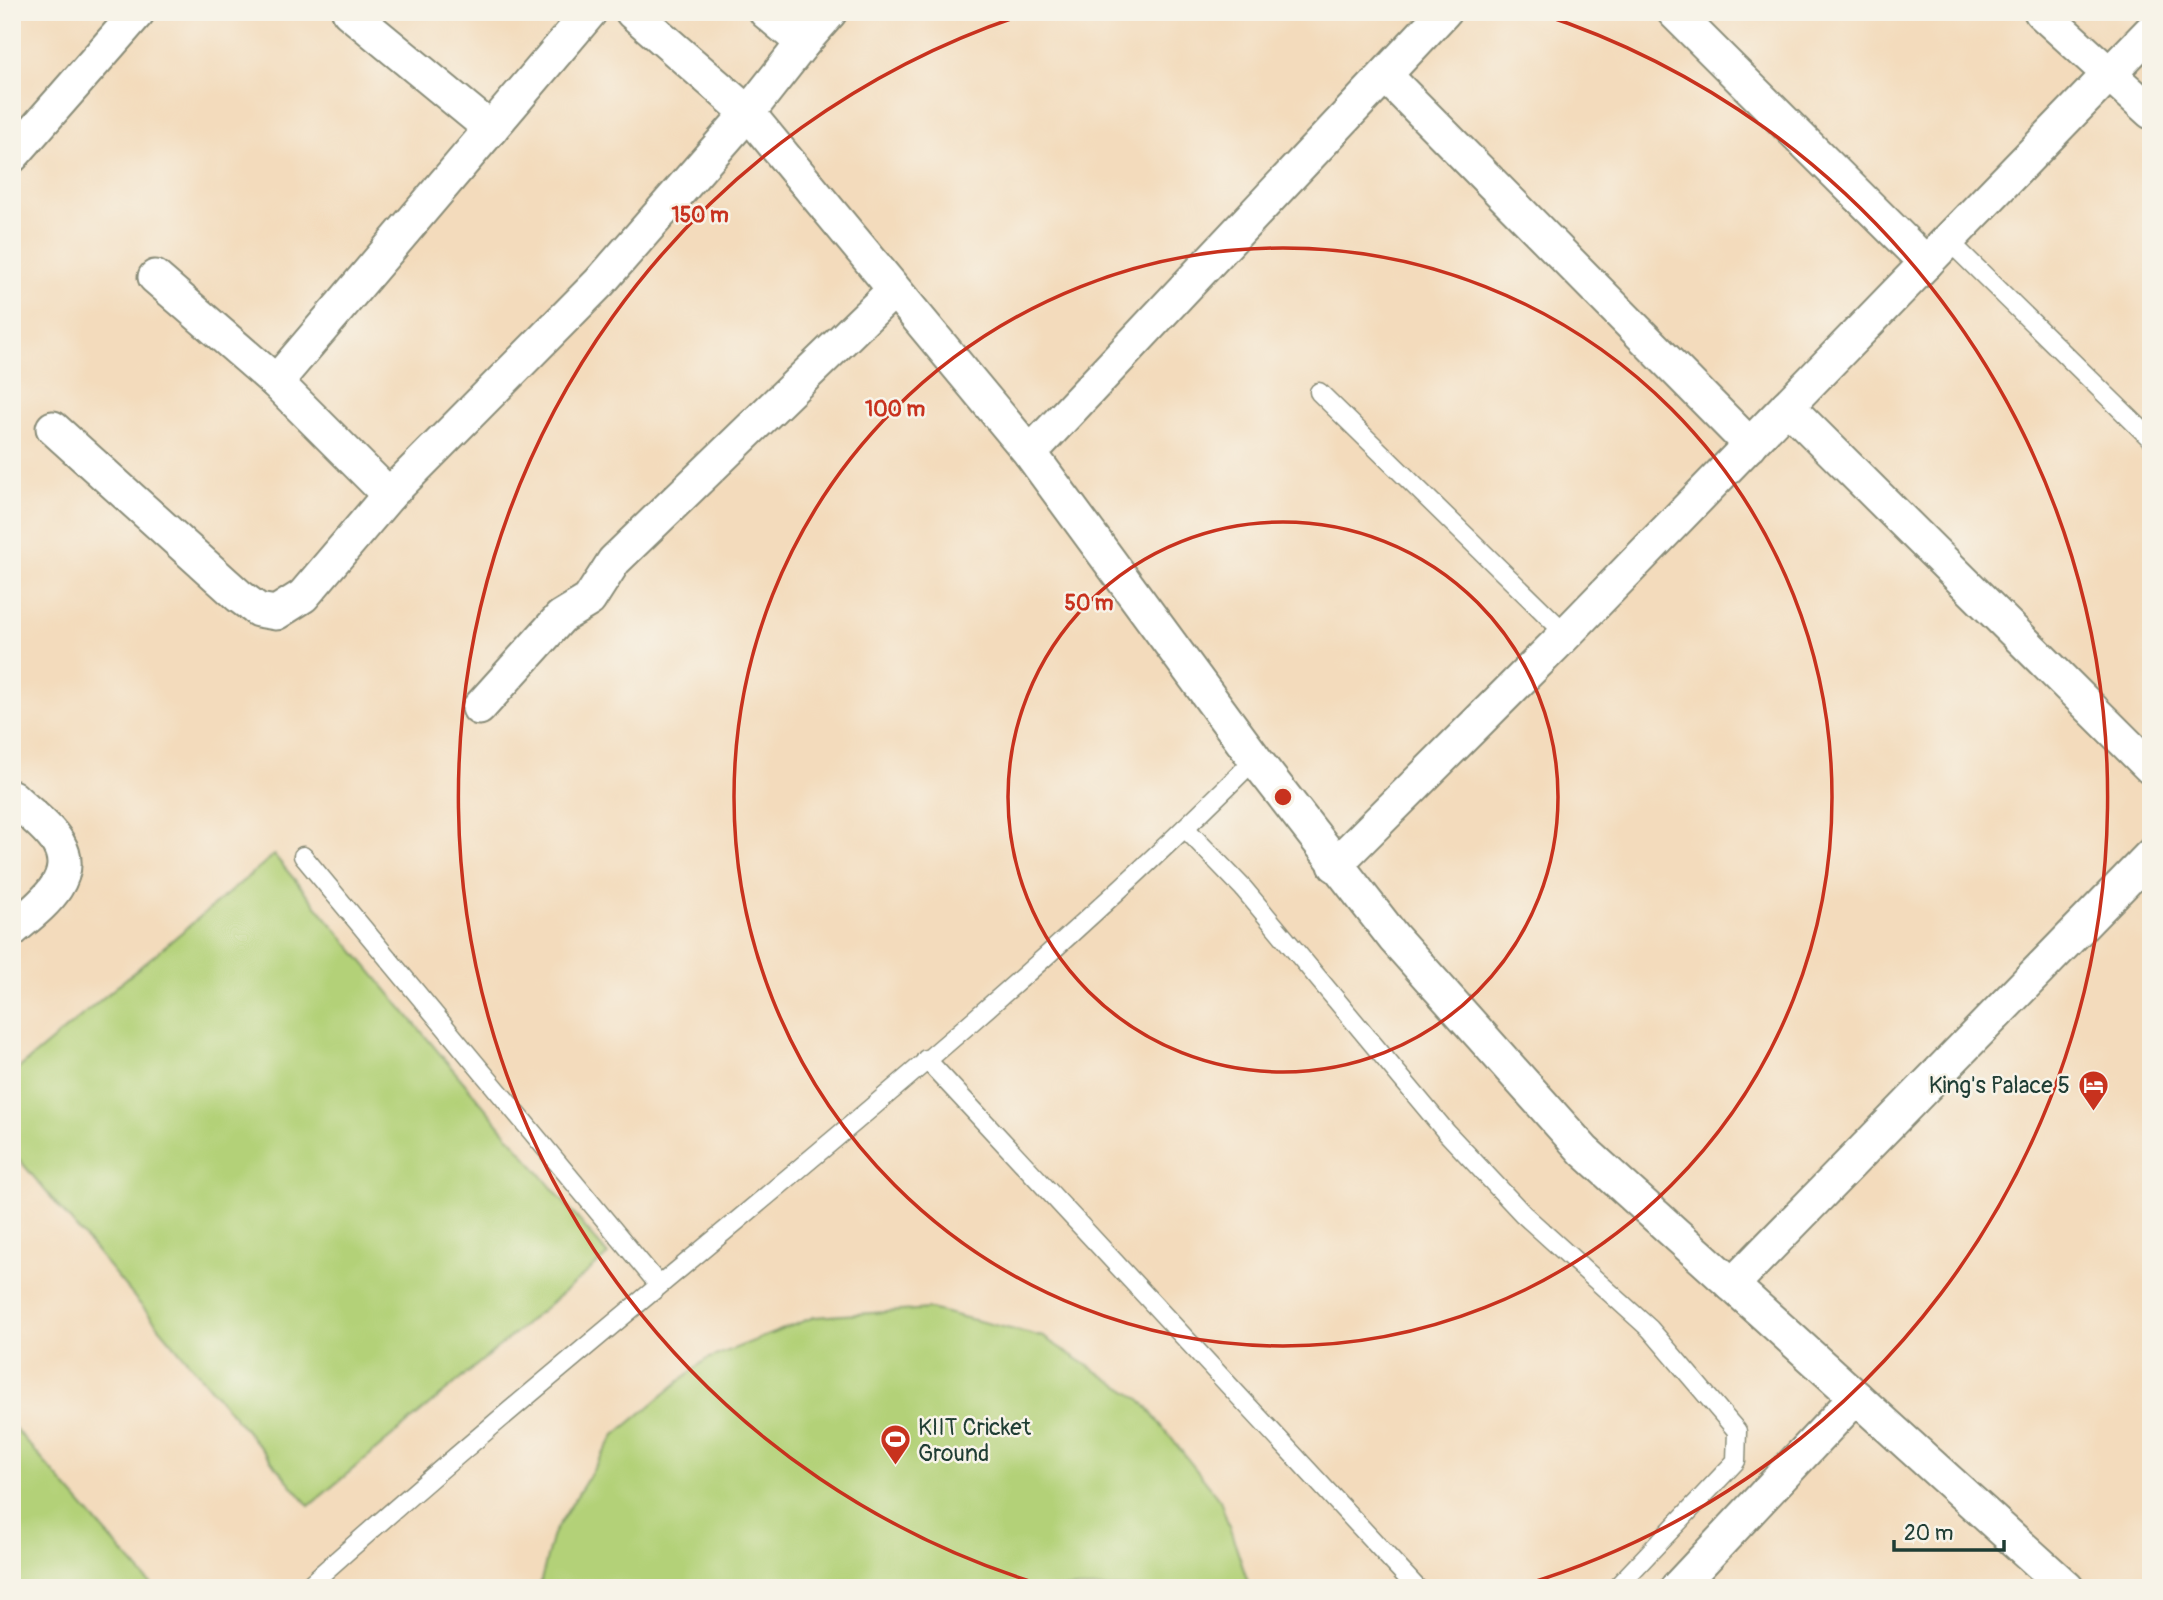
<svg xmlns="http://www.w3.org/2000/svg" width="2163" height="1600" font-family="Pangolin,sans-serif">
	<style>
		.green { fill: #b3d178; stroke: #698756; stroke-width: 2 }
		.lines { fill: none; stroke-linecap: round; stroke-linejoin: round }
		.lane-casing { stroke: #898c78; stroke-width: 21 }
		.street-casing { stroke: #898c78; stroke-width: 37 }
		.lane { stroke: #fff; stroke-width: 18 }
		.street { stroke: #fff; stroke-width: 33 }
		.ring { fill: none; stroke: #c8321e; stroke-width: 3.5 }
		.labels { text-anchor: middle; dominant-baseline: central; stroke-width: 5; stroke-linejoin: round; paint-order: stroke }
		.poi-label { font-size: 23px; fill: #1f3d34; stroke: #f7f3e8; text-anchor: end }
		.centre { fill: #c8321e; stroke: #f7f3e8; stroke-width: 3.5 }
		.ring-label { font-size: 21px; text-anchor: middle; font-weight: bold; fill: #c8321e; stroke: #f7f3e8; stroke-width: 5; stroke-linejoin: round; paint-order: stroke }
	</style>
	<rect width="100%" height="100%" fill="#f7f3e8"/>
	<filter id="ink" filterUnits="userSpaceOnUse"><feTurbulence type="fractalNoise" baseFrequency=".0143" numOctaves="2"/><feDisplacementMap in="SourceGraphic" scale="14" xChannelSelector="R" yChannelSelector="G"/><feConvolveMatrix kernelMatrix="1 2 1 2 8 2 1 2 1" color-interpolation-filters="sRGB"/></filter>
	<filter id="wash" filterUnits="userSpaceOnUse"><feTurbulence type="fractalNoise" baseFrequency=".00686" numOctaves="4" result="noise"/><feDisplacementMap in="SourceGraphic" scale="28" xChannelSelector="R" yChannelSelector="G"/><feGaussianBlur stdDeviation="1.57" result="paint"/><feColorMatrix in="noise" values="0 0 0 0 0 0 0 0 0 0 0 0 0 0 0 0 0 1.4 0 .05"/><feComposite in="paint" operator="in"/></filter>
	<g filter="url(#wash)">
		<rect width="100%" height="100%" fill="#f3dbbc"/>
		<!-- green -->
		<g class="green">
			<polygon points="274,855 608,1255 309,1506 12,1151 12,1074"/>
			<polygon points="930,1309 1043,1337 1141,1400 1220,1500 1250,1588 539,1588 553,1534 615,1435 705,1360 814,1317"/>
			<polygon points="12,1425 154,1588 12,1588"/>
		</g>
	</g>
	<g filter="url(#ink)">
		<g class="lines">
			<defs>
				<g id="lane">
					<polyline points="1948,240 2151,439"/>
					<polyline points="1319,392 1566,634"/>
					<polyline points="1185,828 1243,888 1447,1133 1523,1214 1650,1329 1737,1431 1736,1461 1616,1588"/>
					<polyline points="303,856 659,1285"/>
					<polyline points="926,1059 1417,1588"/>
					<path d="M306 1588C618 1307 959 1056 1255 759"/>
				</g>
				<g id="street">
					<polyline points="349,12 491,129"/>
					<polyline points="766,12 803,43 748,113 1030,453 1255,759 1394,938 1584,1151 2067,1588"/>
					<polyline points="1674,12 1926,263"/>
					<polyline points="2041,12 2151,112"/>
					<polyline points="803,43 830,12"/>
					<polyline points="1386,76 1750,445"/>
					<polyline points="12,156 138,12"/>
					<polyline points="155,277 276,382 389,495"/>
					<polyline points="276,382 590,12"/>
					<polyline points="1787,406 2151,768"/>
					<polyline points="53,428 239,596 258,610 276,613 303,596 389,495 600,282 748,113 632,12"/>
					<polyline points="1030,453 1444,12"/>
					<polyline points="479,708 561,617 589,600 614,561 894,290"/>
					<path d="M12 797C26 811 48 826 58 843 80 880 36 909 12 930"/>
					<polyline points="1335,865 1566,634 2151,31"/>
					<polyline points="1732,1285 2151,855"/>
					<polyline points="1677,1588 1856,1397"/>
				</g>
			</defs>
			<!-- lane casing -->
			<use href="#lane" class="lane-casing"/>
			<!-- street casing -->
			<use href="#street" class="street-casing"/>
			<!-- lane -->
			<use href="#lane" class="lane"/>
			<!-- street -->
			<use href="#street" class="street"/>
		</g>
	</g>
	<!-- distance rings -->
	<g class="ring">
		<circle cx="1283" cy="797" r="275"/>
		<circle cx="1283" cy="797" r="549"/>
		<path d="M1049 1587A824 824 0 0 1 1028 13M1538 13A824 824 0 0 1 1517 1587"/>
	</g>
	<!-- icons -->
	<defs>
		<symbol id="hotel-pin" viewBox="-11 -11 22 30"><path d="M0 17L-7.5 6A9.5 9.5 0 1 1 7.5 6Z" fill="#c8321e" stroke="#f7f3e8"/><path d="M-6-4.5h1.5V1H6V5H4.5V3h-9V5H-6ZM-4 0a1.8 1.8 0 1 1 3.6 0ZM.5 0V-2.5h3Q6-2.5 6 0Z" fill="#fff"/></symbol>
		<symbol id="stadium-pin" viewBox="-11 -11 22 30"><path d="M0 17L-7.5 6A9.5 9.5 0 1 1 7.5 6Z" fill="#c8321e" stroke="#f7f3e8"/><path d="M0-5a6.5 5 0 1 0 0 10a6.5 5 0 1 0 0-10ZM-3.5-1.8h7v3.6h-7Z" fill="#fff"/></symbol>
	</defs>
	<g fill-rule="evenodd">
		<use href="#hotel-pin" x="2076" y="1068" width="35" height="47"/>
		<use href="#stadium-pin" x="878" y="1422" width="35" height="47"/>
	</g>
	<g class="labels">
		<!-- poi labels -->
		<g class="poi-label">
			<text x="2070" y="1085">King's Palace 5</text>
			<text x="918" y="1427" text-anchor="start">KIIT Cricket<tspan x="918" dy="26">Ground</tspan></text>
		</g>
	</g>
	<circle cx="1283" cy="797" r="10" class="centre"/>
	<g class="ring-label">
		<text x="700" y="222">150 m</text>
		<text x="895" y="416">100 m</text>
		<text x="1089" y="610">50 m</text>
	</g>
	<!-- margin -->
	<rect width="2163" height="1600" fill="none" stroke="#f7f3e8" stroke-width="42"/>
	<!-- scale -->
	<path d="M1894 1540v10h110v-10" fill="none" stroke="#1f3d34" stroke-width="3.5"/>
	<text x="1904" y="1540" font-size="21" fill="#1f3d34" stroke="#f7f3e8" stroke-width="5" paint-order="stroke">20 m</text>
</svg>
